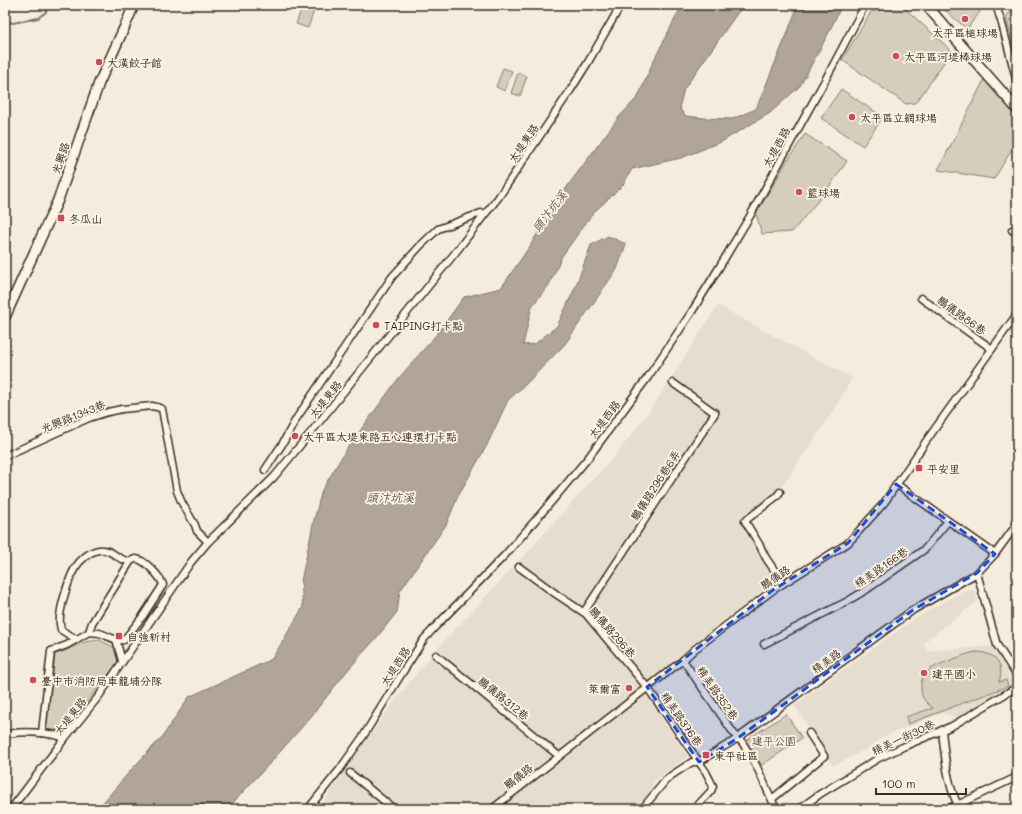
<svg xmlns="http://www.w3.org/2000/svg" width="1022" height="814" font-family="Mali,'LXGW WenKai TC',sans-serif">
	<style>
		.built { fill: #e5ddce }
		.green { fill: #d6cdbd; stroke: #887c6e }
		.water { fill: #b0a596; stroke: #817466 }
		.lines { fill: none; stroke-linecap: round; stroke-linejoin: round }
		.stream { stroke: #817466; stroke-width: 2 }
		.street-casing { stroke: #3b2a1e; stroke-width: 9 }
		.secondary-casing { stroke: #3b2a1e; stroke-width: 12 }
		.street { stroke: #fcf5e5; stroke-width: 6 }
		.secondary { stroke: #fcf5e5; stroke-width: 9 }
		.marked { fill: #1d4ed8; fill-opacity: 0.2; stroke: #1d4ed8; stroke-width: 3; stroke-dasharray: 8 5; stroke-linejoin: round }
		.poi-dot { fill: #d1495b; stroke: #fcf5e5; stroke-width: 1.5 }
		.labels { text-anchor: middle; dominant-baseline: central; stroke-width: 3.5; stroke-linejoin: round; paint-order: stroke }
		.poi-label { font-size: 11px; fill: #3b2a1e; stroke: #fcf5e5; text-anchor: start }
		.street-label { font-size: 11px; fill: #3b2a1e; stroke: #fcf5e5 }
		.park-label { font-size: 11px; fill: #625346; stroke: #fcf5e5 }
		.water-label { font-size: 12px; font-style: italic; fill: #645548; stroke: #fcf5e5 }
	</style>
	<rect width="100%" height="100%" fill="#f4eddd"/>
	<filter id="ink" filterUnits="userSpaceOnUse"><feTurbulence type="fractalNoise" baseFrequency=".025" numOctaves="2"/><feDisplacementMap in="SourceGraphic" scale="8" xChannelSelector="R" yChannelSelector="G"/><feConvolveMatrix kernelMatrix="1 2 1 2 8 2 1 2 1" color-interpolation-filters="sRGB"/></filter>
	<g filter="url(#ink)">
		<!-- built -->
		<g class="built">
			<polygon points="718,305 724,309 852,378 837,405 784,484 769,495 749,515 742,519 743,520 746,518 781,576 730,617 724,619 725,621 671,662 671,664 677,666 675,673 658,687 657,691 663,699 657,711 687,755 686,758 651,783 656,787 648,798 642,802 636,809 319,809 342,774 397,698 435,651 533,546 618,452 646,416 665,388"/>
			<polygon points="966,589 975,591 978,601 923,643 928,651 993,646 1014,684 961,719 942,713 883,737 871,746 845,760 833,766 794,705 917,617"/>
		</g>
		<!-- green -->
		<g class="green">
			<polygon points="303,5 316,5 308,28 296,24"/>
			<polygon points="901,5 952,51 920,97 915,103 906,104 842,60 871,12"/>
			<polygon points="939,5 979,5 982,9 967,29"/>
			<polygon points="1016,5 1017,5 1017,60 1006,17"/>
			<polygon points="503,68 512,71 505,91 496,87"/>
			<polygon points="518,73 527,76 520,96 511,93"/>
			<polygon points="985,78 1017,112 1017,141 994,179 938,170"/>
			<polygon points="841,89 883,117 863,146 821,118"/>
			<polygon points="805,134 847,161 827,190 792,232 762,234 756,214 786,163"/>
			<polygon points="99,640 112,646 120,654 119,661 65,730 46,730 55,654 62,652 84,642"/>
			<path d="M975 652C995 652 1005 663 999 682L1006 680 1008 686 908 724 906 717 933 708C926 703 922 699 921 690 919 670 936 666 951 660 959 657 967 654 975 652Z"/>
			<polygon points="786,714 802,738 762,765 745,741"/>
		</g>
		<!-- water -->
		<polygon class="water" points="682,5 743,5 684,89 680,104 681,111 686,116 704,118 732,119 756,109 787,34 798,5 842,5 826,38 800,86 770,113 721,142 681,158 632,169 623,185 593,213 562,256 549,285 532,306 523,345 535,344 557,326 575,288 591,245 608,236 626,244 617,269 565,344 525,385 508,400 487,445 458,496 446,525 400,591 397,612 378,636 347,671 309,719 271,762 227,809 99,809 100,806 131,770 163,736 189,697 272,659 303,607 301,581 314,520 322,490 346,450 398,379 436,335 464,297 501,288 530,246 549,214 569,184 619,117 638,97 653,62"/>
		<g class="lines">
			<!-- stream -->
			<polyline class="stream" points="5,21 13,23 38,18 46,12 47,5"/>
			<defs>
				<g id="street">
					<polyline points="996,5 1002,24 1017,82"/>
					<polyline points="1012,230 1017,234"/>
					<polyline points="921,298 992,349"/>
					<polyline points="5,456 89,418 108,412 122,409 152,406 157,407 162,409 177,491 182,503 195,525 197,531 208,542"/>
					<polyline points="265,470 283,443 296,419 392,277 420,246 438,229 481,213"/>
					<polyline points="896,484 995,554"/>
					<polyline points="780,492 777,496 745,521 759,544 766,558 783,583"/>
					<polyline points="519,567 556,594 586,614 647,687 706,772 713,786 711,791 694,809"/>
					<polyline points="977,573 997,645 1017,676"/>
					<polyline points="584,612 715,413 673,383"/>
					<polyline points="89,632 92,623 130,562"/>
					<polyline points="116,639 122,661"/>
					<polyline points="764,644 846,602 866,590 925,549 948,521"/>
					<polyline points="436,655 559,756"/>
					<polyline points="683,660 737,738 742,742 756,765 776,809"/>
					<polyline points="1009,663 1017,659"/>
					<path d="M942 730C944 751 948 793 961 809"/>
					<path d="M42 733 51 651 67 645 89 632C92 633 95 632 99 633 107 635 116 642 124 640L143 616 161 588 163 585C161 577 144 559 136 559 133 559 132 560 130 562 126 560 122 560 118 557 112 553 107 549 99 550 90 551 80 560 75 568 69 578 58 612 60 624 60 626 61 628 61 630L76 639"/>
					<path d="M5 736C16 729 53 733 65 738"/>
					<polyline points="350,773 394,809"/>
					<polyline points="772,799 824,756 809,733"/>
					<polyline points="11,809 65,738 99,696 191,562 208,542 274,477 312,431 455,253 486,213 498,198 570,91 587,64 621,5"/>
					<polyline points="308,809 340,769 364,735 399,678 424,639 436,626 505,555 552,501 588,458 648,377 691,313 714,276 750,216 829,73 865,5"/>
					<polyline points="492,809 683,660 695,649 773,590 848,543 884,503 929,437 1017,314"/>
					<polyline points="642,809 666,780 672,775 692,762 699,762 735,740 913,610 977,573 995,554 1017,524"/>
					<polyline points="799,809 820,794 879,758 905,746 952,726 1017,687"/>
					<polyline points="946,809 957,805 1017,777"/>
				</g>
				<g id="secondary">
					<polyline points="926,5 1017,109"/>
					<polyline points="5,317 58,200 99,83 125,26 134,5"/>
				</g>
			</defs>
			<!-- street casing -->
			<use href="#street" class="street-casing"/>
			<!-- secondary casing -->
			<use href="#secondary" class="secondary-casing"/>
			<!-- street -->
			<use href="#street" class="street"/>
			<!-- secondary -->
			<use href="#secondary" class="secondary"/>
		</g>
	</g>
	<!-- marked area -->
	<path class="marked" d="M896 484 995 554 977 573 913 610 735 740 699 762 647 687 773 590 848 543Z"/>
	<!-- markers -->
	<g class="poi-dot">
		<circle cx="965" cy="19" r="4"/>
		<circle cx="896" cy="56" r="4"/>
		<circle cx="99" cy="62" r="4"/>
		<circle cx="852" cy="117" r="4"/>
		<circle cx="799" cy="192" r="4"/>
		<rect x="57" y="214" width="8" height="8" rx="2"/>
		<circle cx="376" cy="325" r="4"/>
		<circle cx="295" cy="436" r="4"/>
		<rect x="915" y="464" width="8" height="8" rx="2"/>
		<rect x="115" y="632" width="8" height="8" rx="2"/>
		<circle cx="924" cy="673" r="4"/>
		<circle cx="33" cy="680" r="4"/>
		<circle cx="629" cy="688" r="4"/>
		<rect x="702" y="751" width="8" height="8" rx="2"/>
	</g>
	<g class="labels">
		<!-- poi labels -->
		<g class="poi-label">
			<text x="965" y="32" text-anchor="middle">太平區槌球場</text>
			<text x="904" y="56">太平區河堤棒球場</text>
			<text x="107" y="62">大漢餃子館</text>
			<text x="860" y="117">太平區立網球場</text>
			<text x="807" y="192">籃球場</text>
			<text x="69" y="218">冬瓜山</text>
			<text x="384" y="325">TAIPING打卡點</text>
			<text x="303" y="436">太平區太堤東路五心連環打卡點</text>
			<text x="927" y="468">平安里</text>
			<text x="127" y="636">自強新村</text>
			<text x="932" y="673">建平國小</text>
			<text x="41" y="680">臺中市消防局車籠埔分隊</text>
			<text x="621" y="688" text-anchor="end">萊爾富</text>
			<text x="714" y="755">東平社區</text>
		</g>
		<!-- street labels -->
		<g class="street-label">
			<text transform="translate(523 143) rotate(-56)">太堤東路</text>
			<text transform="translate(776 147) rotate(-61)">太堤西路</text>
			<text transform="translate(60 158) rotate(-71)">光興路</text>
			<text transform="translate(962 315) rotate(36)">鵬儀路86巷</text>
			<text transform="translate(325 399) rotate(-51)">太堤東路</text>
			<text transform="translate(73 416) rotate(-22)">光興路1343巷</text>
			<text transform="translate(604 419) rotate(-53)">太堤西路</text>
			<text transform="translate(655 485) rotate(-57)">鵬儀路296巷6弄</text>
			<text transform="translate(881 567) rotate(-35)">精美路166巷</text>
			<text transform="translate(775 577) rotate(-34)">鵬儀路</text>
			<text transform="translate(613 632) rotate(49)">鵬儀路296巷</text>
			<text transform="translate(826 661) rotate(-36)">精美路</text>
			<text transform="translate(395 666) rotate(-57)">太堤西路</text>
			<text transform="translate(718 693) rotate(55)">精美路352巷</text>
			<text transform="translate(504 698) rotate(39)">鵬儀路312巷</text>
			<text transform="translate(70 716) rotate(-52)">太堤東路</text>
			<text transform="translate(682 719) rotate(55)">精美路376巷</text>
			<text transform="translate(903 737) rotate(-25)">精美一街30巷</text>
			<text transform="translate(518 776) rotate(-38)">鵬儀路</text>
		</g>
		<!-- park labels -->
		<g class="park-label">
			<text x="774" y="740">建平公園</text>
		</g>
		<!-- water labels -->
		<g class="water-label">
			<text transform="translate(549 211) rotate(-53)">頭汴坑溪</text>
			<text x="390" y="497">頭汴坑溪</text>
		</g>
	</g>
	<!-- margin -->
	<rect width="1022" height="814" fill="none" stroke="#fcf5e5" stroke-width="20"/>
	<rect x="10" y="10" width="1002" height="794" fill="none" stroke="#3b2a1e" stroke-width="1.5" filter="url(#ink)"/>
	<!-- scale -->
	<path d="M876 788v6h90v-6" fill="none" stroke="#3b2a1e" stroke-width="2"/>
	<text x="882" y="788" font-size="12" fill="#3b2a1e" stroke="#fcf5e5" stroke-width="3" paint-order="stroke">100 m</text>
</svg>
